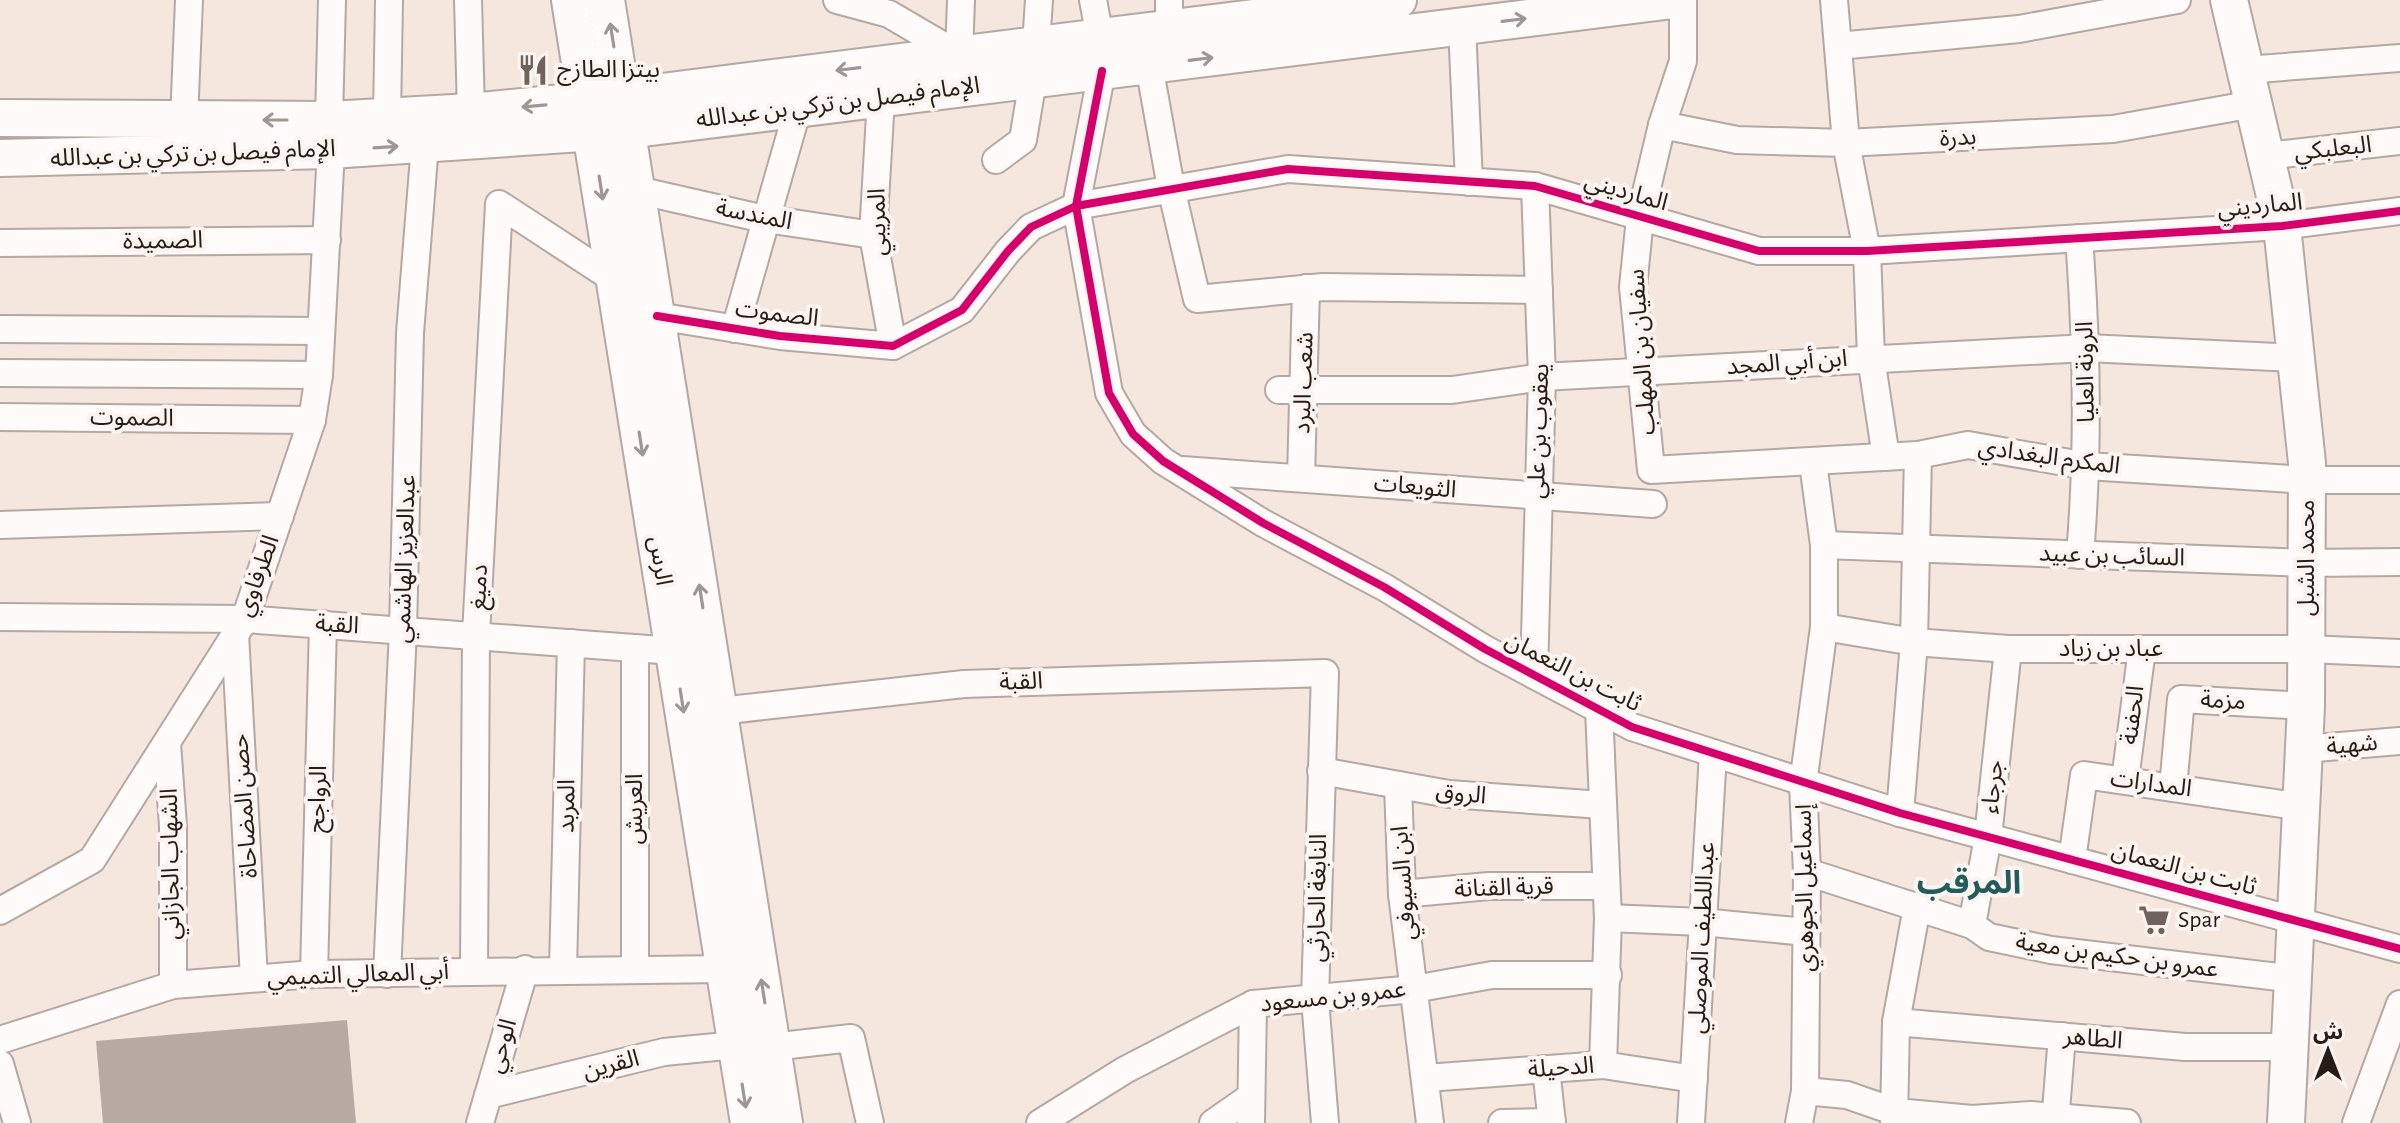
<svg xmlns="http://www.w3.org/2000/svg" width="2400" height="1123" font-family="'Alegreya Sans','Noto Sans Arabic',sans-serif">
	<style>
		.building { fill: #b6aaa3 }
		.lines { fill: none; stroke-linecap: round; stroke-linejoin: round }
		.street-casing { stroke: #b5a8a2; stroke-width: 30 }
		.secondary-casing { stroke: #b5a8a2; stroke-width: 40 }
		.street { stroke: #fefbfa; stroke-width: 26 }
		.secondary { stroke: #fefbfa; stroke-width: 36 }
		.cycleway-casing { stroke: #fbf4f1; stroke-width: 13 }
		.cycleway { stroke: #d6006c; stroke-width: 8 }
		.oneway { stroke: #9e9793 }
		.labels { text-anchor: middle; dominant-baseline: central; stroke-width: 8; stroke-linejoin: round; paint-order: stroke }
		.poi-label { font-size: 24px; fill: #281c16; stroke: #fbf4f1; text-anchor: start }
		.street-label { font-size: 24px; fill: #281c16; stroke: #fbf4f1 }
		.district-label { font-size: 32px; font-weight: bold; fill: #225d5d; stroke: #fbf4f1 }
	</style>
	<rect width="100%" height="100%" fill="#f5e6de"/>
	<!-- building -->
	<polygon class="building" points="347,1020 356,1123 103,1123 96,1041"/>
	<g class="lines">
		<defs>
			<g id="street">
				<polyline points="468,0 471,112"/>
				<polyline points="837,0 889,14 959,55 961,0"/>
				<polyline points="1093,0 1100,37"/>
				<polyline points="1683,0 1683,61 1662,125 1640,218 1633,287 1651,470 1918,455 1968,445 2087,466 2307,480 2400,480"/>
				<polyline points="1834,0 1846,143 1867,251 1871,358 1886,457"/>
				<polyline points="1462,26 1469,182"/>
				<polyline points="1169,29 1169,0"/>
				<polyline points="1036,45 1039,0"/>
				<polyline points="1838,46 2019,29 2177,0"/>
				<polyline points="1149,65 1171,188 1197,299 1323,287 1539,290"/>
				<polyline points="2245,70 2400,58"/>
				<polyline points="1102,71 1076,206 1109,393 1133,434 1163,461 1263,523 1384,587 1485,649 1632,727 1900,813 2400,949"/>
				<polyline points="881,98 873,235 893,346"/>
				<polyline points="387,117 389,0"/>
				<polyline points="184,120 189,0"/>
				<polyline points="329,120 332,0"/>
				<polyline points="1662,125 1737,140 1846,143 2113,129 2254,104"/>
				<polyline points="2266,156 2400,141"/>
				<polyline points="996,160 1023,140 1033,79"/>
				<polyline points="637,190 760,218 873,235"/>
				<path d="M2079 238C2087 344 2089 448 2080 555"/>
				<polyline points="0,243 327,240"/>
				<polyline points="657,316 780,336 893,346 962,310 1008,251 1031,227 1076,206 1288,169 1535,186 1759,251 1867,251 2282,226 2400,211"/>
				<polyline points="0,329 319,331"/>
				<polyline points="735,329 798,108"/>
				<polyline points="0,373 319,375"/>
				<polyline points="1279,390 1452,390 1542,377 2087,348 2296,358"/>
				<polyline points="0,417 312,420"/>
				<polyline points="1182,470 1653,504"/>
				<polyline points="1301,478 1306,288"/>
				<polyline points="0,525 280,516"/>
				<polyline points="1824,545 2307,563 2400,562"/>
				<polyline points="0,617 245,619 674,651"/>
				<polyline points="1824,627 1914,642 2008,649 2307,649 2400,653"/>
				<polyline points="235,634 254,978"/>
				<polyline points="635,648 635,969"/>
				<polyline points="1534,675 1542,377 1535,186"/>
				<polyline points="1599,709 1608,918 1603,1065"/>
				<polyline points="719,711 964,684 1325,673 1315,999 1325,1123"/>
				<polyline points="167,743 173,826 173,985"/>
				<polyline points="2304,749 2400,741"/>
				<polyline points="1321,771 1449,794 1602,805"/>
				<polyline points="2125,780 2142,649"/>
				<polyline points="1398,785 1402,894 1430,1123"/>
				<polyline points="2173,788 2181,699 2306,706"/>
				<polyline points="1900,813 1914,642 1918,455"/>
				<polyline points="2072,860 2084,775 2303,807"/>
				<polyline points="1807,872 1972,925 1989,937 2051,950 2295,979"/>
				<polyline points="1402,894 1489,886 1606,886"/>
				<polyline points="0,911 92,860 245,619 312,420 319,375 331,150"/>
				<polyline points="1608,918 1702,922 1806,932"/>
				<polyline points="1972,925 1988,837 2008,649"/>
				<polyline points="563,969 571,643"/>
				<polyline points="474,971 476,635 499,204 615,280"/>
				<polyline points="314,974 323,624"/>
				<polyline points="387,974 403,630 410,333 425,144"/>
				<polyline points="1896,1022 2185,1047 2291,1047"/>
				<polyline points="0,1040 173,985 314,974 724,969"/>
				<polyline points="772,1047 851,1038 870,1123"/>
				<polyline points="0,1064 17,1123"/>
				<polyline points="1546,1069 1552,1123"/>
				<polyline points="1426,1078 1603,1065 1694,1079"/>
				<polyline points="1805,1091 1847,1095 1896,1112 1972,1119 2031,1115 2127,1123"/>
				<polyline points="488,1095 664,1052 736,1045"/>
				<polyline points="480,1123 525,969"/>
				<polyline points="1040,1123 1125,1070 1253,1004 1414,989 1492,975 1608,975"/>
				<polyline points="1213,1123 1249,1098"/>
				<polyline points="1251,1123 1253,1004"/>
				<polyline points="1502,1123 1552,1122"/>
				<polyline points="1691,1123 1713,754"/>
				<polyline points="1799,1123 1805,1091 1807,872 1803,784 1824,627 1824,545 1813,463"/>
				<polyline points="1894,1123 1896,1022 1917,907"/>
				<polyline points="2055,1123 2062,1036"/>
				<polyline points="2356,1123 2400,1004"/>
			</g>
			<g id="secondary">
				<polyline points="570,0 749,1123"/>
				<polyline points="606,0 784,1123"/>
				<polyline points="2229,0 2282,226 2307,463 2306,706 2286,1123"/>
				<polyline points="0,118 329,120 471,112 622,97 1398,0"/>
				<polyline points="0,158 331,150 627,130 1673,0"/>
			</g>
		</defs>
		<!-- street casing -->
		<use href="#street" class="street-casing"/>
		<!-- secondary casing -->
		<use href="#secondary" class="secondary-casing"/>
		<!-- street -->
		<use href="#street" class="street"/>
		<!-- secondary -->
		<use href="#secondary" class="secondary"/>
		<defs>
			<g id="cycleway">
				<polyline points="1102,71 1076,206 1109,393 1133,434 1163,461 1263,523 1384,587 1485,649 1632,727 1900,813 2400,949"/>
				<polyline points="657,316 780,336 893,346 962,310 1008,251 1031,227 1076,206 1288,169 1535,186 1759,251 1867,251 2282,226 2400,211"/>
			</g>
		</defs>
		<!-- cycleway casing -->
		<use href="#cycleway" class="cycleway-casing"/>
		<!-- cycleway -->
		<use href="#cycleway" class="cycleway"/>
	</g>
	<!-- one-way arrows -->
	<defs><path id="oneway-shaft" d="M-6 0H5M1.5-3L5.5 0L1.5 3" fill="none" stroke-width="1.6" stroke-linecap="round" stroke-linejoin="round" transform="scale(2)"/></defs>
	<g class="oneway">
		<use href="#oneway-shaft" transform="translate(1514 20) rotate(-7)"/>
		<use href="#oneway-shaft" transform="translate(612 35) rotate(-99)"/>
		<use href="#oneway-shaft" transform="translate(1201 59) rotate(-7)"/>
		<use href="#oneway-shaft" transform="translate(848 69) rotate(173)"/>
		<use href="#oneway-shaft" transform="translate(534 106) rotate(175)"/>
		<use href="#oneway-shaft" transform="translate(275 120) rotate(180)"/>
		<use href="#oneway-shaft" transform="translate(386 147) rotate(-4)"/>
		<use href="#oneway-shaft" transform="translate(601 188) rotate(81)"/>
		<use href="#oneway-shaft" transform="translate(641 444) rotate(81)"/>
		<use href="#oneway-shaft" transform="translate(701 596) rotate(-99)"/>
		<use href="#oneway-shaft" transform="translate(682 701) rotate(81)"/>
		<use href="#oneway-shaft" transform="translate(763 991) rotate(-99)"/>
		<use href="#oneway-shaft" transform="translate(744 1096) rotate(81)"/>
	</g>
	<!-- icons -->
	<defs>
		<symbol id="restaurant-bare" viewBox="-9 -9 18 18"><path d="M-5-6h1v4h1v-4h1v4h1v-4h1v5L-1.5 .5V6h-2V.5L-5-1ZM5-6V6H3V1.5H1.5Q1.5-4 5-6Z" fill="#70635c" stroke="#fbf4f1" stroke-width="2.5" paint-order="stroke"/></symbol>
		<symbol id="supermarket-bare" viewBox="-9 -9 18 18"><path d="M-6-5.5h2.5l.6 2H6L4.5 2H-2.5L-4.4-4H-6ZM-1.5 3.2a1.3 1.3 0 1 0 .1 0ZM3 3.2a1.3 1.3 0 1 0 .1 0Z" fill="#70635c" stroke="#fbf4f1" stroke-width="2.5" paint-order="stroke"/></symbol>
	</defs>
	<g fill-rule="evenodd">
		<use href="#restaurant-bare" x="511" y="48" width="44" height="44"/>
		<use href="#supermarket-bare" x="2132" y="898" width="44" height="44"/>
	</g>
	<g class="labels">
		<!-- poi labels -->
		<g class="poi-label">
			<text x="557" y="70">بيتزا الطازج</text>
			<text x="2178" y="920">Spar</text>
		</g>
		<!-- street labels -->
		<g class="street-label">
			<text transform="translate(838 103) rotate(-7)">الإمام فيصل بن تركي بن عبدالله</text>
			<text transform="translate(1958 138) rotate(-3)">بدرة</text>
			<text transform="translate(2333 149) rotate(-6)">البعلبكي</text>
			<text transform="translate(193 154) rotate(-2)">الإمام فيصل بن تركي بن عبدالله</text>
			<text transform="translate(1626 192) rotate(16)">المارديني</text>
			<text transform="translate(2260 206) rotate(-5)">المارديني</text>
			<text transform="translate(754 215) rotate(11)">المندسة</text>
			<text transform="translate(878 222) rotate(-91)">المريبي</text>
			<text transform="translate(163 241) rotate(-1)">الصميدة</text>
			<text transform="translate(777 314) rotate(7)">الصموت</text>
			<text transform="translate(1642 352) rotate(-94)">سفيان بن المهلب</text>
			<text transform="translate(1787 363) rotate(-4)">ابن أبي المجد</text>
			<text transform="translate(2086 372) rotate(-91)">الرونة العليا</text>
			<text transform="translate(1304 383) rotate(-88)">شعب البرد</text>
			<text transform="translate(132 418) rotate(1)">الصموت</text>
			<text transform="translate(1539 431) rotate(-88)">يعقوب بن علي</text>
			<text transform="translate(2049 457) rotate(8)">المكرم البغدادي</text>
			<text transform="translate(1415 487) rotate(5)">الثويعات</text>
			<text transform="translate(2112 556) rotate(2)">السائب بن عبيد</text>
			<text transform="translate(2307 558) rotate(-90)">محمد الشبل</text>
			<text transform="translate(405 559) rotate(-88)">عبدالعزيز الهاشمي</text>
			<text transform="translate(660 561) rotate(81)">الرس</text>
			<text transform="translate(258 576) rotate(-70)">الطرفاوي</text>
			<text transform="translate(479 587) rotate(-87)">دميغ</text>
			<text transform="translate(337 625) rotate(4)">القبة</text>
			<text x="2111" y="649">عباد بن زياد</text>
			<text transform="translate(1573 672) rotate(27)">ثابت بن النعمان</text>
			<text transform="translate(1021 682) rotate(-2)">القبة</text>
			<text transform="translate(2223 701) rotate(3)">مزمة</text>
			<text transform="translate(2133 715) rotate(-83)">الحفنة</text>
			<text transform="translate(2352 745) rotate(-5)">شهية</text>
			<text transform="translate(2151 784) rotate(8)">المدارات</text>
			<text transform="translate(1993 787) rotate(-84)">جرجاء</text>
			<text transform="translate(1461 794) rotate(6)">الروق</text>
			<text transform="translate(318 799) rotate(-88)">الرواجح</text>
			<text transform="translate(245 806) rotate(-94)">حصن المضاحاة</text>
			<text transform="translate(567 806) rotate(-89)">المربد</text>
			<text transform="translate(635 809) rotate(-90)">العريش</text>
			<text transform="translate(171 864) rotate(-91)">الشهاب الجازاني</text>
			<text transform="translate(2184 869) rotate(15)">ثابت بن النعمان</text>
			<text transform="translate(1404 883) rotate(-94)">ابن السيوفي</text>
			<text transform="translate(1504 888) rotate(-2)">قرية القنانة</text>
			<text transform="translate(1805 888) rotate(-91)">إسماعيل الجوهري</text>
			<text transform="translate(1318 898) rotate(-89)">النابغة الحارثي</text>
			<text transform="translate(1702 938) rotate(-87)">عبداللطيف الموصلي</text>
			<text transform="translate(2117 956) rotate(8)">عمرو بن حكيم بن معية</text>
			<text transform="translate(358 975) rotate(-2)">أبي المعالي التميمي</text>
			<text transform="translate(1333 997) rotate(-6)">عمرو بن مسعود</text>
			<text transform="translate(2093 1039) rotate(5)">الطاهر</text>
			<text transform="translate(502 1046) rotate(-74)">الوحي</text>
			<text transform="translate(611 1065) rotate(-14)">القرين</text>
			<text transform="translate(1561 1068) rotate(-4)">الدحيلة</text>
		</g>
		<!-- district labels -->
		<g class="district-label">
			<text x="1969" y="883">المرقب</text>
		</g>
	</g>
	<!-- north arrow -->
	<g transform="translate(2328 1051)" stroke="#fbf4f1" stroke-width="6" paint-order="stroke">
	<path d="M0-6L14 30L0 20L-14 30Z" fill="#281c16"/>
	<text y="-12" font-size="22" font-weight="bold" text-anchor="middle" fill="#281c16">ش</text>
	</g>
</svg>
